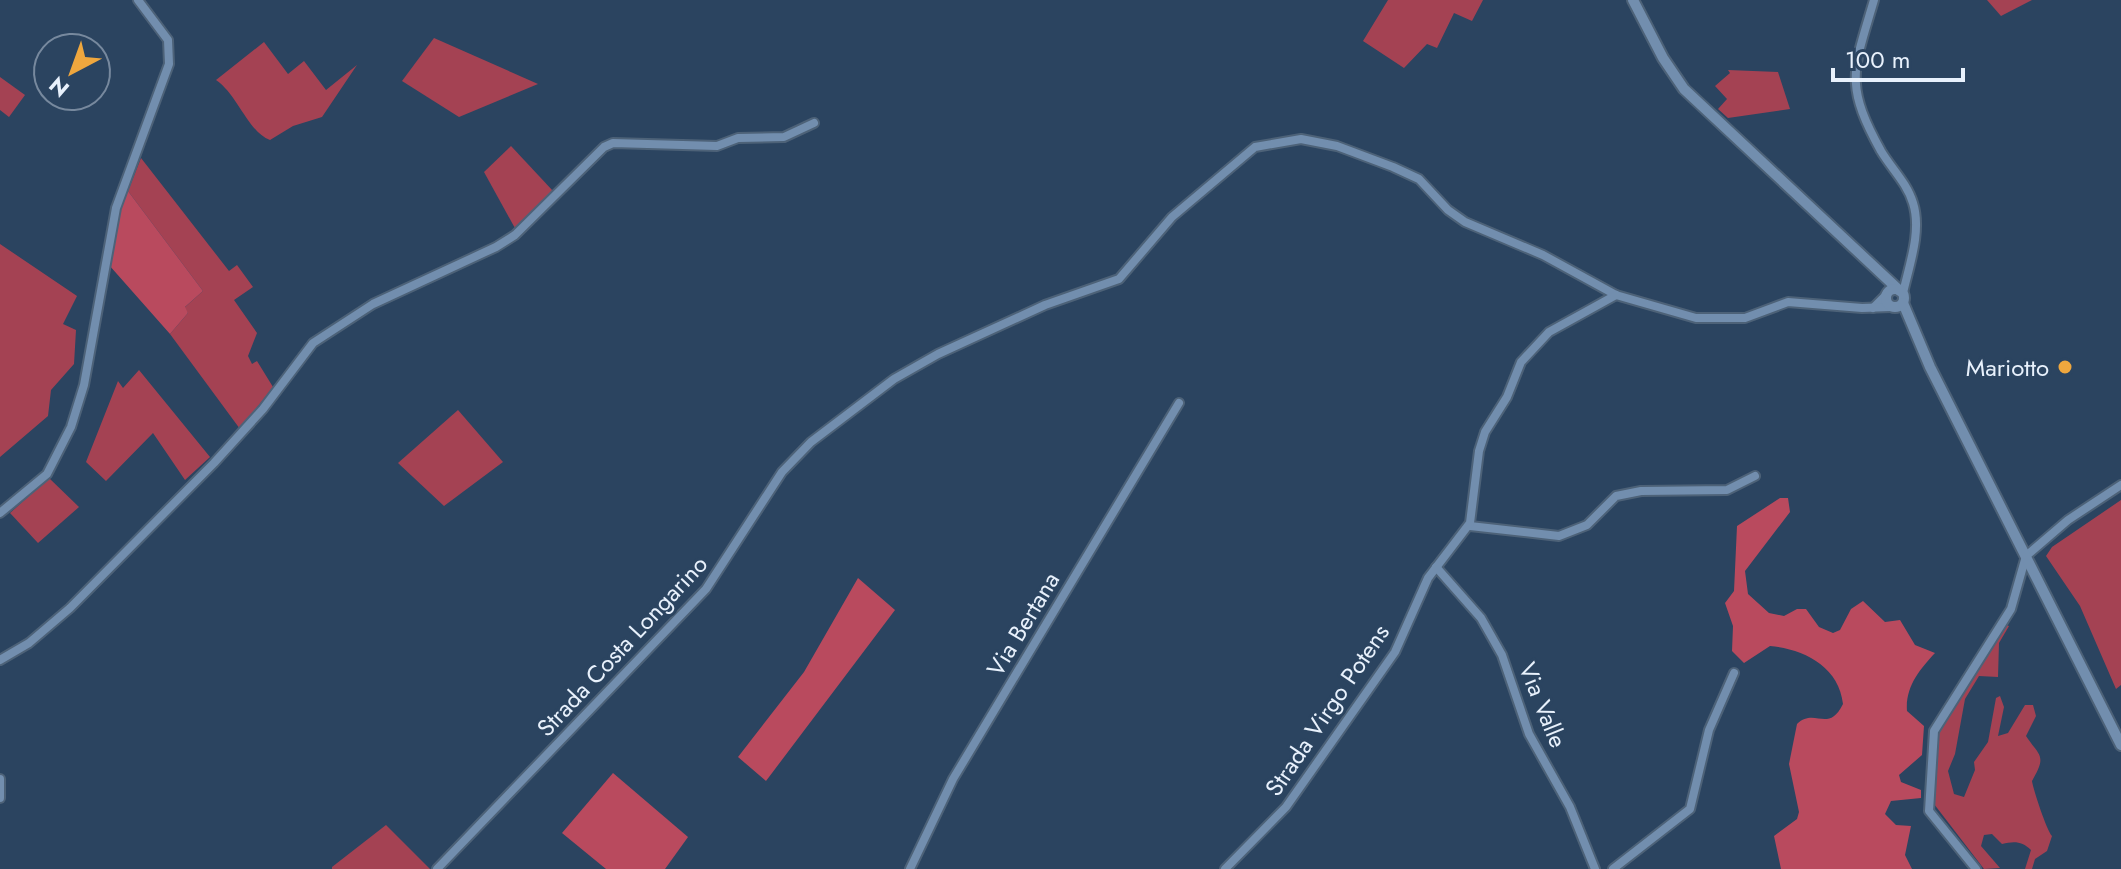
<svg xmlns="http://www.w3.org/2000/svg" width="2121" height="869" font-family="Jost,sans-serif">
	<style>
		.green { fill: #a44253 }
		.forest { fill: #b94a5e }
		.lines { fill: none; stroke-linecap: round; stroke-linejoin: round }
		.minor-casing { stroke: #4d6278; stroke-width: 12 }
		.tertiary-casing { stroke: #4d6278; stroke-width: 14 }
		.minor { stroke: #728eae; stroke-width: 8 }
		.tertiary { stroke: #728eae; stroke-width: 10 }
		.poi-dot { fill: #efa73e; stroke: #2b4460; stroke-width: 3 }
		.labels { text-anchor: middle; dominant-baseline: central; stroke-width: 6; stroke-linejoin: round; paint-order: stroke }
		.poi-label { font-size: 24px; fill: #e8f1fc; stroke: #2b4460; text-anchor: end }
		.street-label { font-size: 24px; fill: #e8f1fc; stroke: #2b4460 }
	</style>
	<rect width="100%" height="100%" fill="#2b4460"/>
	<!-- green -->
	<g class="green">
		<polygon points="1388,0 1483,0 1472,21 1454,13 1437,48 1427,44 1404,68 1363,41"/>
		<polygon points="1987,0 2032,0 2001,16"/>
		<polygon points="434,38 538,84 459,117 402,81"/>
		<path d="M264 42 288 74 304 61 326 90 357 65 322 117 293 126 270 140C248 132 238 95 216 80Z"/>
		<polygon points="1728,70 1778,72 1790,109 1728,118 1718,109 1727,99 1715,86 1730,73"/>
		<polygon points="0,77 25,95 9,117 0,110"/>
		<polygon points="511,146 553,191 516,230 484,172"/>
		<polygon points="141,158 229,271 237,265 253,287 234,300 257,333 248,356 252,364 257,361 273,387 240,429 170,334 188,313 184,308 203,291 128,191"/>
		<polygon points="0,244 77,296 63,324 76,330 74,364 51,390 48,416 0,457"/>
		<polygon points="139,370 210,457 185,480 153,433 106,481 86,462 118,381 123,388"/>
		<polygon points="458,410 503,462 444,506 398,463"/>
		<polygon points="49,478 79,507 38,543 10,513"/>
		<polygon points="2121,500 2121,685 2116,689 2080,606 2046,556 2052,547"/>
		<path d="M2006 625 2009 626 1999 643 1998 677 1979 676 1965 699 1955 754 1948 771 1954 794 1964 797 1975 770 1974 762 1988 742 1996 698 2000 696 2004 707 1998 736 2008 733 2025 705H2033L2036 716 2026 736C2040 757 2047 755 2032 781 2033 789 2047 831 2052 836L2047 851 2035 859 2032 869H2025L2031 850C2022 841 2014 841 2002 844L1992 834 1984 835 1981 846 2000 868 1984 869 1934 804 1939 732Z"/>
		<polygon points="386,825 430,869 332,869 332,867"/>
	</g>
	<!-- forest -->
	<g class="forest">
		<polygon points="128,191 203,291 185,307 188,313 170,334 109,265 120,209"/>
		<path d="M1780 498H1788L1790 512 1745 571 1748 594 1769 613 1784 616 1797 609H1806L1819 627 1833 633 1840 630 1851 609 1863 601 1885 622 1900 620 1915 645 1935 653C1920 669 1905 687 1907 711L1924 726 1922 755 1899 775 1901 782 1921 790V798L1891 801 1885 814 1896 825 1911 826 1905 855 1912 869H1781L1774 836 1797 819 1799 812 1789 764 1797 724C1815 707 1828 734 1843 704 1839 666 1803 649 1770 646L1744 663 1732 651 1733 626 1725 603 1734 591 1737 526Z"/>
		<polygon points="858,578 895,610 766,781 738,757 804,672"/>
		<polygon points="613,773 688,837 665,869 606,869 562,833"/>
	</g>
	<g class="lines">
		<defs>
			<g id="minor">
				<path d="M1874 0C1854 69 1843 83 1881 151 1891 168 1907 183 1913 203 1922 231 1909 266 1903 293"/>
				<polyline points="1873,308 1886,295"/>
				<polyline points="0,513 47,474 71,427 84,385 116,208 169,64 168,40 138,0"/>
				<polyline points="1470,526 1559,536 1587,525 1616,496 1641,491 1727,490 1755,476"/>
				<polyline points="1436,567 1481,618 1502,655 1529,734 1570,807 1595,869"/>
				<polyline points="0,660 29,643 70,608 214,463 263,409 313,343 373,304 496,247 515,235 604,147 613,143 717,146 738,138 784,137 814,123"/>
				<polyline points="0,779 0,798"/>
				<polyline points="437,869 706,589 782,472 811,442 894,379 938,354 1045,305 1119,279 1172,217 1255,147 1301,139 1337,146 1393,167 1419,179 1448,210 1465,222 1543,255 1616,295 1696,318 1745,318 1788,302 1862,308 1891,307"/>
				<polyline points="910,869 953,779 1179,403"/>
				<polyline points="1225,869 1286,807 1395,652 1428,578 1470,523 1479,451 1485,432 1507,397 1521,362 1549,332 1616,295"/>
				<polyline points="1613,869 1690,809 1709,730 1734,673"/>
				<polyline points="1976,869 1929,811 1934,731 2011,609 2026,556 2068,520 2121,485"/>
			</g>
			<g id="tertiary">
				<polyline points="1633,0 1663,58 1684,89 1900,291"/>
				<circle cx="1895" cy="298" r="9"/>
				<polyline points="1903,303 1930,367 2121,745"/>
			</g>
		</defs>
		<!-- minor casing -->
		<use href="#minor" class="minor-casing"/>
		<!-- tertiary casing -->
		<use href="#tertiary" class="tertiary-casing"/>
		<!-- minor -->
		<use href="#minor" class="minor"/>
		<!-- tertiary -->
		<use href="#tertiary" class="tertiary"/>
	</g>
	<!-- markers -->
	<circle class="poi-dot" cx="2065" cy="367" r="8"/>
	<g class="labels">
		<!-- poi labels -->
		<g class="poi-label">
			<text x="2049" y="367">Mariotto</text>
		</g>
		<!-- street labels -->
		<g class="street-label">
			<text transform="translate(1023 624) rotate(-59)">Via Bertana</text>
			<text transform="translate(622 646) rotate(-47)">Strada Costa Longarino</text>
			<text transform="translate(1543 705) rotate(68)">Via Valle</text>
			<text transform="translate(1327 710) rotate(-56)">Strada Virgo Potens</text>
		</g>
	</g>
	<!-- north arrow -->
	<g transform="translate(72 72) rotate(221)"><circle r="38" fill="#2b4460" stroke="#77899e" stroke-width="2"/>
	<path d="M0-6L14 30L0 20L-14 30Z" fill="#efa73e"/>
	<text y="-12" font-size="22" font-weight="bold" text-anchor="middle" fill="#e8f1fc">N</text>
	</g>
	<!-- scale -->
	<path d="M1833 68v12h130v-12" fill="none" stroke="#e8f1fc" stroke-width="4"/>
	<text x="1845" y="68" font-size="24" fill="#e8f1fc" stroke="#2b4460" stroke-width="6" paint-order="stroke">100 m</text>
</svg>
